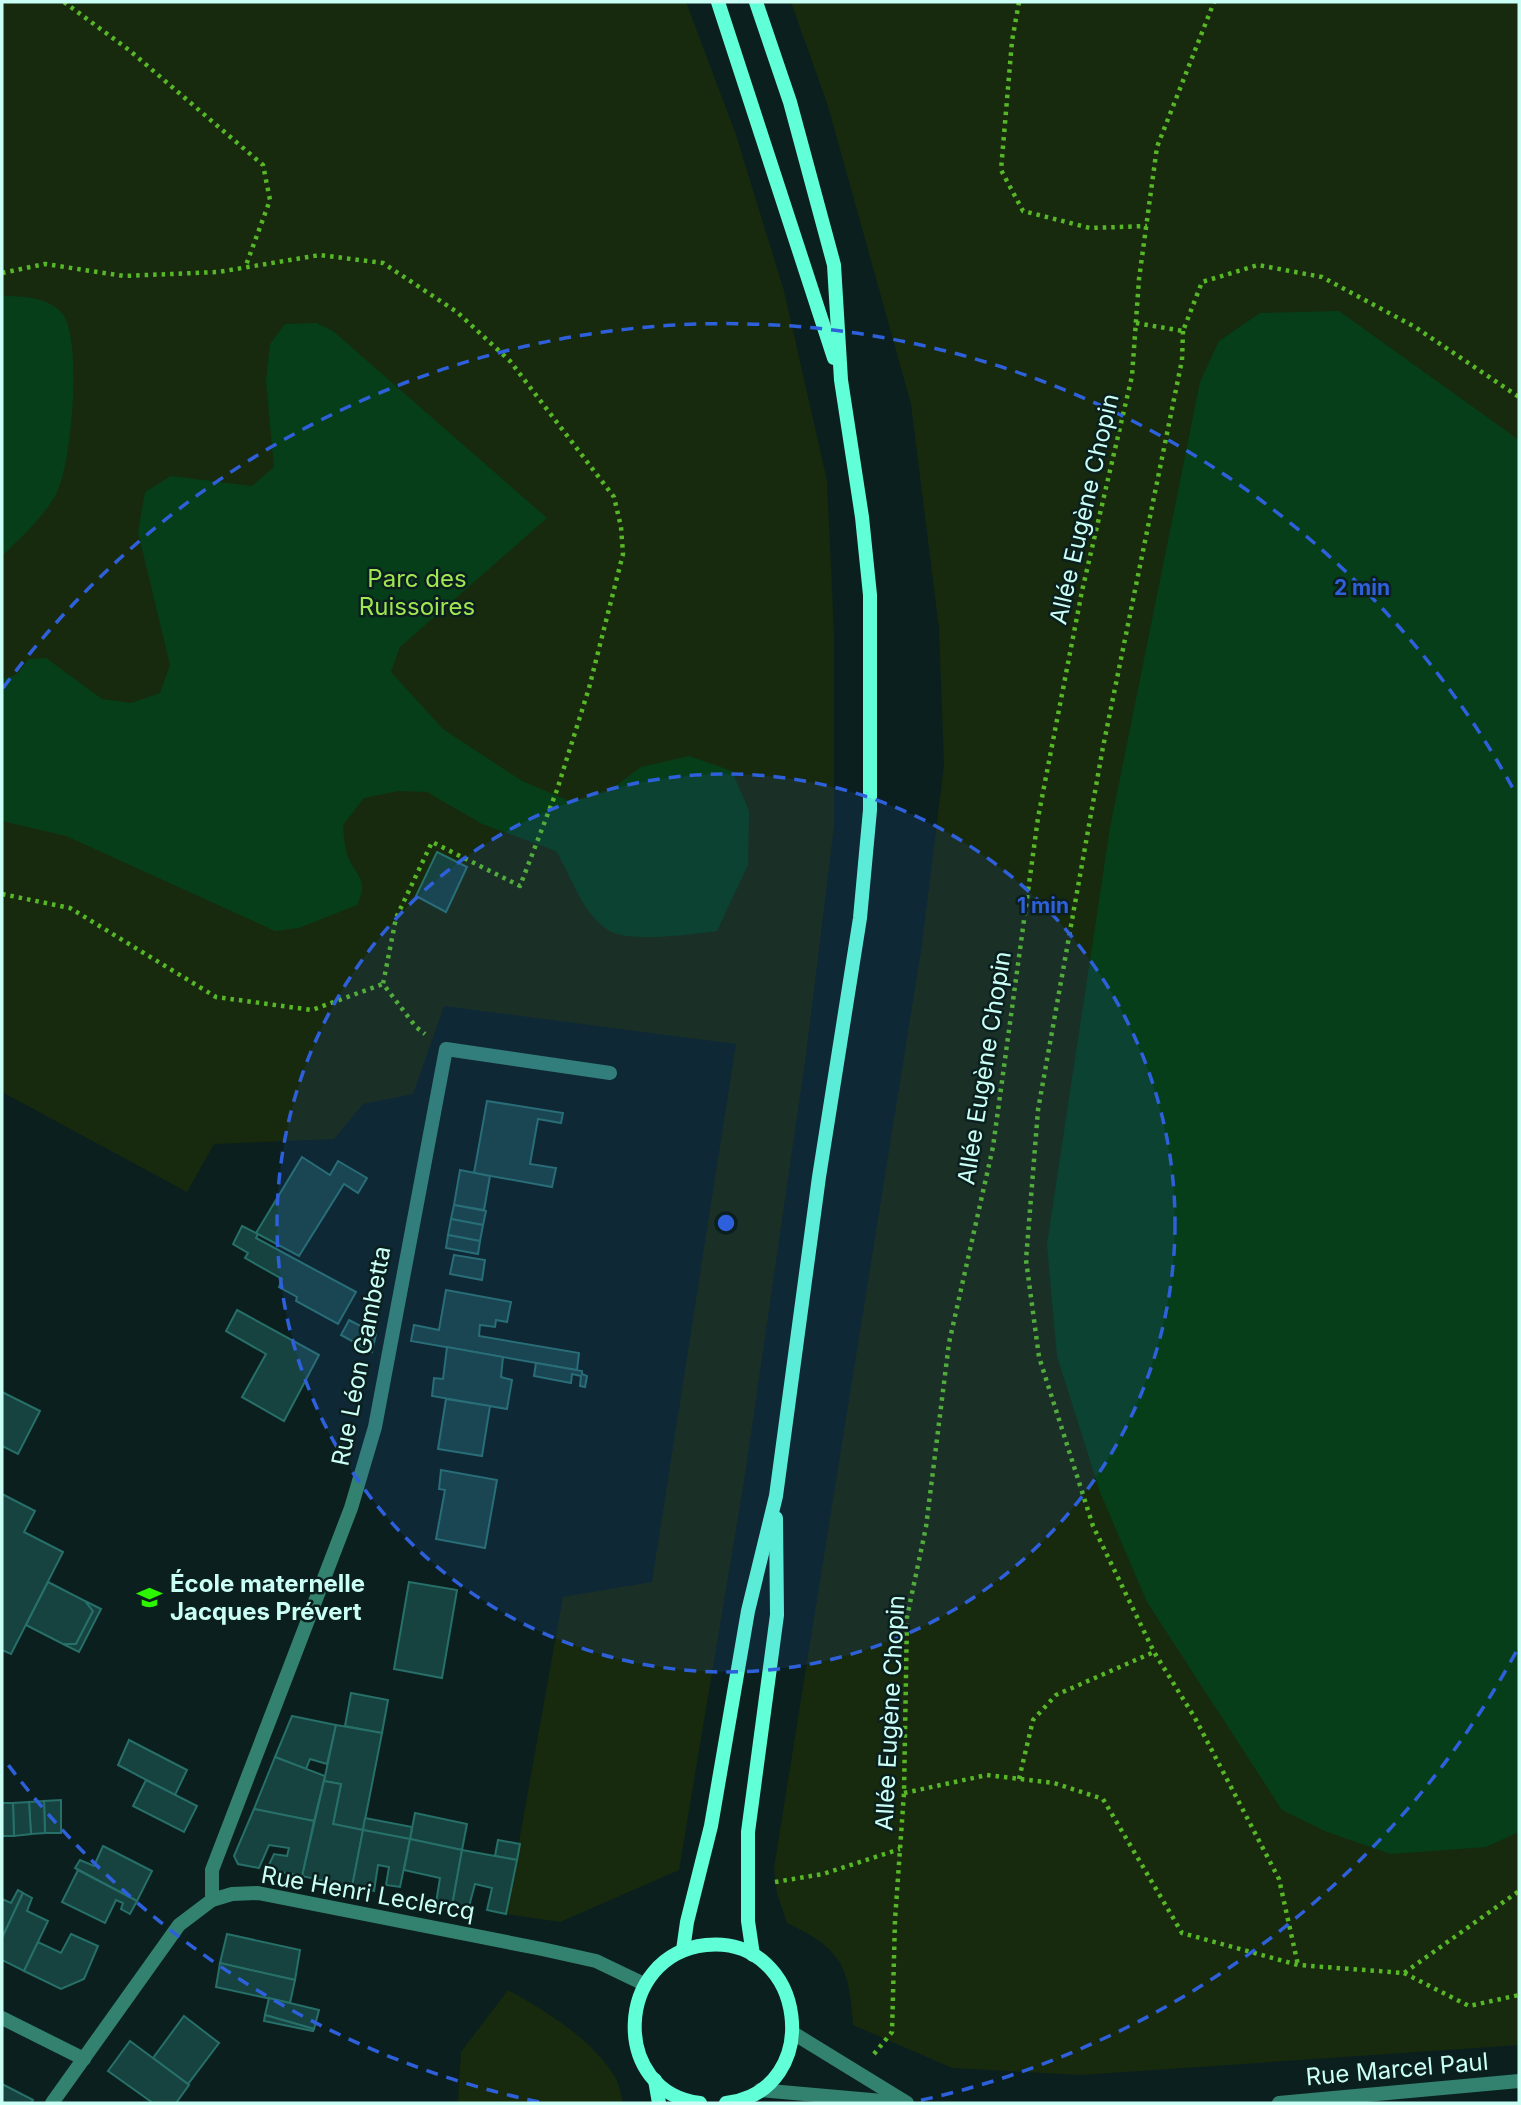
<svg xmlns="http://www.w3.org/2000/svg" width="1521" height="2105" font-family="Inter,sans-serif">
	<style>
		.green { fill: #172a0e }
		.water { fill: #063e1a }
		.building { fill: #16423f; stroke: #276f69; stroke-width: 2 }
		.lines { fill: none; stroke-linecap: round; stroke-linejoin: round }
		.path { stroke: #57b726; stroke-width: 4.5; stroke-dasharray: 3.5 5; stroke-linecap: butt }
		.minor { stroke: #33826f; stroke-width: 14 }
		.tertiary { stroke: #33826f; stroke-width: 14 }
		.secondary { stroke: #61ffd7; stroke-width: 14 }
		.ring { fill: none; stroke: #2e60db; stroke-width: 3.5; stroke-dasharray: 12 9 }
		.labels { text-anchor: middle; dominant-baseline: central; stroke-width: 5; stroke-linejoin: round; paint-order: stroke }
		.street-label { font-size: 24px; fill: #cafff6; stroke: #0b201e }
		.park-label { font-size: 24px; fill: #9fe650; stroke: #0b201e }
		.poi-label { font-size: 24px; font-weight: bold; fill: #cafff6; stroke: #0b201e; text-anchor: start }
		.centre { fill: #2e60db; stroke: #0b201e; stroke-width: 3.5 }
		.ring-label { font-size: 21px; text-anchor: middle; font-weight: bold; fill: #2e60db; stroke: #0b201e; stroke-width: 5; stroke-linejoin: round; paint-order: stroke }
	</style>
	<rect width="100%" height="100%" fill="#0b201e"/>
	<!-- green -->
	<g class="green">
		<polygon points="2,2 686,2 736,135 784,291 827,481 834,634 834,826 806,1054 744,1481 679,1870 560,1922 506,1914 563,1597 652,1582 736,1044 444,1006 413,1094 363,1104 334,1139 214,1144 187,1192 2,1092"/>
		<path d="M791 2H1519V2045L1080 2075 952 2068 853 2025C850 1967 841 1948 787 1923L777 1893 774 1868 922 945 944 765 939 628 911 404 828 106Z"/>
		<path d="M508 1990C547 2012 591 2038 615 2077 619 2084 621 2095 623 2103L458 2102 461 2052Z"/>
	</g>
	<!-- water -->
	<g class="water">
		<path d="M2 296C21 296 48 297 62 313 83 338 72 468 55 496 42 519 20 538 2 556Z"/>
		<polygon points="1339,311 1519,440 1519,1832 1486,1847 1391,1854 1327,1832 1282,1810 1147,1602 1100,1492 1057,1356 1047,1244 1110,828 1200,382 1219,341 1260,313"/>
		<path d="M316 323 333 331 547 518 400 647 391 672 443 729 522 781 572 802 609 791 641 767 689 756 732 771 749 811 748 865 717 931C692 934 631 943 610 931 583 916 571 875 556 851L482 824 427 792 398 791 364 798 343 825C344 834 344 845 347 854 355 877 370 878 357 905L299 928 275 931 66 836 2 821V679L16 675 29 659 46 658 102 699 131 703 160 693 170 665 138 532 145 492 171 476 252 486 274 467 266 381 270 344 285 324Z"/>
	</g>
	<!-- building -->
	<g class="building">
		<polygon points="437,852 467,867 446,912 416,896"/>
		<polygon points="487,1101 563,1113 561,1123 538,1119 530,1164 556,1168 552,1187 474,1173"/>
		<polygon points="302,1157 330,1175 338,1161 367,1178 358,1193 344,1184 299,1256 256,1233"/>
		<polygon points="460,1170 490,1176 484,1210 454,1205"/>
		<polygon points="454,1205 486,1211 483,1225 451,1219"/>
		<polygon points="451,1219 483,1225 480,1241 448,1235"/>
		<polygon points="242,1226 258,1234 256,1238 356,1292 338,1324 296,1301 297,1297 279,1287 282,1279 245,1258 248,1253 233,1244"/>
		<polygon points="448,1235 480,1241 478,1254 446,1248"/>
		<polygon points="454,1255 485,1260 482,1280 450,1274"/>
		<polygon points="446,1290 511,1302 507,1322 496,1320 495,1327 480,1325 479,1336 579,1353 577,1370 411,1341 414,1325 439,1330"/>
		<polygon points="237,1310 319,1355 284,1421 242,1397 266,1354 226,1331"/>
		<polygon points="349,1320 376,1334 372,1352 341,1335"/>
		<polygon points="447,1347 503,1357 501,1377 512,1380 507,1409 432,1396 434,1378 443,1379"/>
		<polygon points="536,1363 582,1371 582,1374 587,1376 585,1387 580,1386 581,1376 572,1374 571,1383 534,1376"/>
		<polygon points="2,1392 40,1411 18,1454 2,1446"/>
		<polygon points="446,1399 490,1406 482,1456 438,1449"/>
		<polygon points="441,1470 497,1480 485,1548 436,1539 445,1490 439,1489"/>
		<polygon points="2,1494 35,1511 24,1532 63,1552 11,1654 2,1650"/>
		<polygon points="48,1582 85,1601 93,1611 76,1644 63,1644 26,1625"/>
		<polygon points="409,1582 457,1590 442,1678 394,1669"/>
		<polygon points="85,1601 101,1609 79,1652 63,1644 76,1644 93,1611"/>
		<polygon points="351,1693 388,1700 382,1733 345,1726"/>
		<polygon points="292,1716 336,1725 327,1764 310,1759 306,1769 275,1757"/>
		<polygon points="336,1725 382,1733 363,1830 333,1824 341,1784 324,1781"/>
		<polygon points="129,1740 187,1770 175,1795 118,1765"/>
		<polygon points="275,1757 325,1776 314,1821 254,1809"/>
		<polygon points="146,1780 197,1806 184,1832 133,1806"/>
		<polygon points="324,1781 341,1784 333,1824 363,1830 352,1887 302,1876"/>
		<polygon points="61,1800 61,1833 45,1833 44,1801"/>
		<polygon points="44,1801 45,1833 31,1834 29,1802"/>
		<polygon points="29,1802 31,1834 14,1836 13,1803"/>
		<polygon points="2,1803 13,1803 14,1836 2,1836"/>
		<polygon points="254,1809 314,1821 302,1876 267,1869 274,1854 287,1856 289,1848 269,1845 259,1868 238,1864 234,1856"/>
		<polygon points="415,1813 467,1824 462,1850 410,1839"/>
		<polygon points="365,1818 412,1827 410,1839 363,1830"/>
		<polygon points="363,1830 410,1839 400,1887 386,1885 389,1867 378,1865 374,1891 352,1887"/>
		<polygon points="410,1839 462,1850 452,1906 436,1903 440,1878 404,1870"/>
		<polygon points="498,1840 520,1844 517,1860 495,1856"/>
		<polygon points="103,1846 152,1871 137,1901 75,1868 80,1860 94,1866"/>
		<polygon points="462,1850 517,1860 506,1914 487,1910 492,1888 475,1884 468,1910 452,1906"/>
		<polygon points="78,1870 137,1901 130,1914 121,1909 123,1903 116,1900 105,1923 62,1902"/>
		<polygon points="18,1890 23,1893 2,1938 2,1899 11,1903"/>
		<polygon points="23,1893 32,1898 27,1911 48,1921 24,1971 2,1960 2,1938"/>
		<polygon points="71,1934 98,1946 84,1979 61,1989 24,1971 38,1942 61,1953"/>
		<polygon points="227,1934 300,1950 295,1980 220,1963"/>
		<polygon points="220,1963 295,1980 290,2003 216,1987"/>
		<polygon points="269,1998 319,2010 314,2029 265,2015"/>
		<polygon points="265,2015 314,2029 313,2031 264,2021"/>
		<polygon points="184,2016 219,2043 188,2084 153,2058"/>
		<polygon points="130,2041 189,2085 176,2103 153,2103 108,2071"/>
		<polygon points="2,2084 33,2100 31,2103 2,2103"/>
	</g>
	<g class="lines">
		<!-- path -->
		<g class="path">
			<polyline points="64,2 129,50 263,165 270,200 245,268"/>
			<polyline points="1019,2 1012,41 1001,170 1023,211 1090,228 1147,226"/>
			<polyline points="2,273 45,264 124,276 218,272 320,255 383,263 457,312 510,361 614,497 621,527 623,554 589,688 557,790 520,886 432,842 396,918 383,984 416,1027 425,1034"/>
			<polyline points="1136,323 1183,331 1202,282 1258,265 1322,277 1415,327 1519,397"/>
			<polyline points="1183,331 1182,360 1103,747 1038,1110 1026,1260 1039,1357 1093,1526 1154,1652 1195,1718 1279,1879 1298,1965"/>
			<polyline points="2,894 70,908 216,997 312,1010 383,984"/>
			<polyline points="1019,1779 1033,1720 1056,1695 1154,1652"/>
			<polyline points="904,1793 987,1775 1054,1783 1103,1799 1182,1933 1298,1965 1404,1973 1519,1891"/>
			<polyline points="775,1882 823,1874 900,1849"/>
			<polyline points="1404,1973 1469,2006 1519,1995"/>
			<polyline points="874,2054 892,2032 895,1920 904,1793 907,1617 926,1527 949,1343 993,1147 1038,818 1082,591 1132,376 1139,279 1157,147 1214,2"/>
		</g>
		<!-- minor -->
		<g class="minor">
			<polyline points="212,1900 212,1870 351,1508 375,1427 446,1049 610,1073"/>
			<polyline points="2,2018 84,2059"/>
		</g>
		<!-- tertiary -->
		<g class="tertiary">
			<polyline points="793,2033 907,2103"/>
			<polyline points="760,2090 905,2103"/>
			<polyline points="52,2103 179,1925 212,1900 232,1894 258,1893 542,1949 596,1961 644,1984"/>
			<polyline points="1279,2103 1519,2081"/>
		</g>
		<!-- secondary -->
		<g class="secondary">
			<polyline points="718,2 834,358"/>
			<polyline points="683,1950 687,1922 711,1826 748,1611 776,1496 819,1177 860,918 870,810 870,595 862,517 841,380 834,265 790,102 756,2"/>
			<polyline points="753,1955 748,1921 748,1832 777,1615 776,1518"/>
			<polyline points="655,2080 659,2103"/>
			<path d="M700 2103C610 2092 614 1955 706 1945 807 1935 826 2091 726 2103"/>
		</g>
	</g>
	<!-- distance rings -->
	<circle cx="726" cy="1223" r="449" fill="#2e60db" fill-opacity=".12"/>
	<g class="ring">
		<circle cx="726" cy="1223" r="449"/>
		<path d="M1516 1652A899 899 0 0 1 913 2102M539 2102A899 899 0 0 1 3 1758M3 688A899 899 0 0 1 1516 794"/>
	</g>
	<!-- icons -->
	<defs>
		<symbol id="school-bare" viewBox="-9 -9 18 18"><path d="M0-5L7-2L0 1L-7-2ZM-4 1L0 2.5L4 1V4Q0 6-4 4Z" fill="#2cf500" stroke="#0b201e" stroke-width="2.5" paint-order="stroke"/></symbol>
	</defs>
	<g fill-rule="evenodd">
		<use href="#school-bare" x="132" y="1580" width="35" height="35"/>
	</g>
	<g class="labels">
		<!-- street labels -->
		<g class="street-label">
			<text transform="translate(1084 509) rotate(-77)">Allée Eugène Chopin</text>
			<text transform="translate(984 1068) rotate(-81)">Allée Eugène Chopin</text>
			<text transform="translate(361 1356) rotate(-79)">Rue Léon Gambetta</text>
			<text transform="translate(890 1713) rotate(-87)">Allée Eugène Chopin</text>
			<text transform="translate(368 1893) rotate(10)">Rue Henri Leclercq</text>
			<text transform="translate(1397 2069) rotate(-5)">Rue Marcel Paul</text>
		</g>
		<!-- park labels -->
		<g class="park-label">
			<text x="417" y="578">Parc des<tspan x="417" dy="28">Ruissoires</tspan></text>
		</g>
		<!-- poi labels -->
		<g class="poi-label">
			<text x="170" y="1583">École maternelle<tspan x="170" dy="28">Jacques Prévert</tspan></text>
		</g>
	</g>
	<circle cx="726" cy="1223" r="10" class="centre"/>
	<g class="ring-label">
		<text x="1362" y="595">2 min</text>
		<text x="1043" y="913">1 min</text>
	</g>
	<!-- border -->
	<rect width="1521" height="2105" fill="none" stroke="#cafff6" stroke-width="7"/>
</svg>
